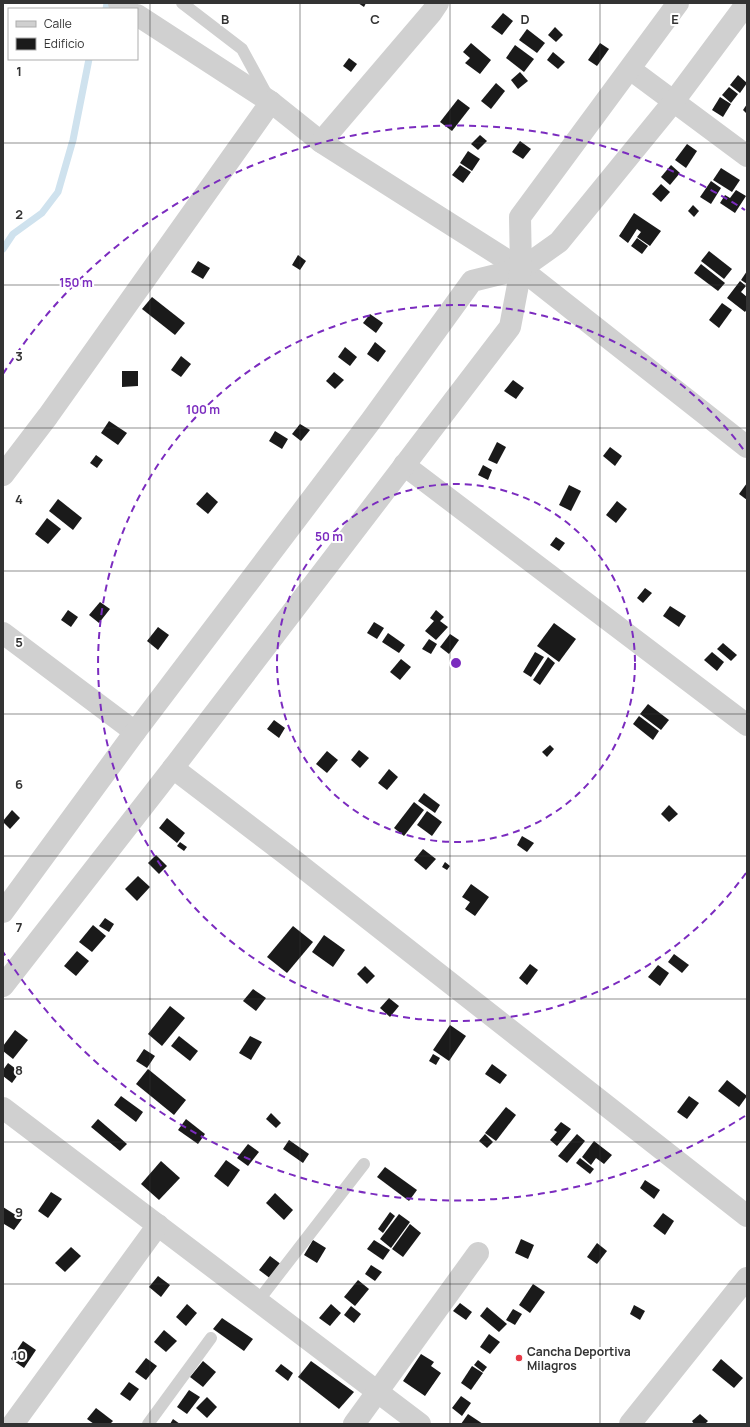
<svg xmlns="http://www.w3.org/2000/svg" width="750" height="1427" font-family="Manrope,sans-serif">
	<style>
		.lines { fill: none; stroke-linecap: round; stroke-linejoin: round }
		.stream { stroke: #cfe2ee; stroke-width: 7 }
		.building { fill: #1a1a1a }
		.service { stroke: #d0d0d0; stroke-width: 12 }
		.minor { stroke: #d0d0d0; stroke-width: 22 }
		.grid { fill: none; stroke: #333; stroke-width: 1; stroke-opacity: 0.55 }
		.ring { fill: none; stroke: #7b2cbf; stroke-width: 2; stroke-dasharray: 7 5 }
		.poi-dot { fill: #e63946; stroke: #fff; stroke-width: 1.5 }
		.labels { text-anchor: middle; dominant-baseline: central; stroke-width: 4; stroke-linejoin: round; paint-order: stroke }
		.poi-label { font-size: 12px; font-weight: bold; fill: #333; stroke: #fff; text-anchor: start }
		.grid-label { font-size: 13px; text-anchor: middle; font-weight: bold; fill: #333; stroke: #fff; stroke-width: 4; stroke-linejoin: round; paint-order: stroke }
		.centre { fill: #7b2cbf; stroke: #fff; stroke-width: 2 }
		.ring-label { font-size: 12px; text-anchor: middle; font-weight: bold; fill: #7b2cbf; stroke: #fff; stroke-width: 4; stroke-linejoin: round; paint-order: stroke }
	</style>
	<rect width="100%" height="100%" fill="#fff"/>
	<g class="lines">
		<!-- stream -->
		<g class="stream">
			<polyline points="106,9 107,3"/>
			<polyline points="3,249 13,234 42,213 58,192 73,140 89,59"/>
		</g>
	</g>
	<!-- building -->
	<g class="building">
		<polygon points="358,3 366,3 364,7"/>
		<polygon points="503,13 513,21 502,35 491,27"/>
		<polygon points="555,27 563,35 556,42 548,35"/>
		<polygon points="527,29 545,43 537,53 519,40"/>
		<polygon points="471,43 491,60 480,74 465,63 470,58 463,52"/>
		<polygon points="600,43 609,49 597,66 588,60"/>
		<polygon points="515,45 534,59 524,72 506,58"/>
		<polygon points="553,52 565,62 558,69 547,60"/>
		<polygon points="349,58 357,64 351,72 343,66"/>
		<polygon points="520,72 528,81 518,89 511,80"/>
		<polygon points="738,75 747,83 740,93 730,85"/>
		<polygon points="496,83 505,91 491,109 481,101"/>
		<polygon points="729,87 738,94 731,103 722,95"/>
		<polygon points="720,97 731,104 723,117 712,110"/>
		<polygon points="458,99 470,108 452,131 440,122"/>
		<polygon points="747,104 747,114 743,110"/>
		<polygon points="480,135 487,141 478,150 471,144"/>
		<polygon points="520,141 531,149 523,159 512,152"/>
		<polygon points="687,144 697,151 686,168 675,160"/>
		<polygon points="468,151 480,159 472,171 460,163"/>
		<polygon points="460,165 471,172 463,183 452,175"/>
		<polygon points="671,165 680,173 670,185 661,177"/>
		<polygon points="721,168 740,180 732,192 713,180"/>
		<polygon points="711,181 721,188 711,204 700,197"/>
		<polygon points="661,184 670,192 661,202 652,194"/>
		<polygon points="736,190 746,196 735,213 720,203 725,195 730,198"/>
		<polygon points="693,205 699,211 694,217 688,211"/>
		<polygon points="634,213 661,231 650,246 637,237 641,232 637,229 628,243 619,236"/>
		<polygon points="637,238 648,246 642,254 631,246"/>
		<polygon points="709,251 732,269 724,279 701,261"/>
		<polygon points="298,255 306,261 300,270 292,265"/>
		<polygon points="198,261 210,268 203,279 191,272"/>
		<polygon points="701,264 725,283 718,291 694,273"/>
		<polygon points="747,271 747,284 741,280"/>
		<polygon points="740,281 746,286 741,292 747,297 747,309 745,312 727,298"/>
		<polygon points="152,297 185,323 175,335 142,309"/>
		<polygon points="722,303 732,310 719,328 709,320"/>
		<polygon points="370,314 383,323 376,333 363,323"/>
		<polygon points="375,342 386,351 378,362 367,354"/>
		<polygon points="345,347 357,357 350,366 338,357"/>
		<polygon points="181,356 191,364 181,377 171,370"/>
		<polygon points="122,371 138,371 138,386 122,387"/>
		<polygon points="334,372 344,380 335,389 326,381"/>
		<polygon points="513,380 524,388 516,399 504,391"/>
		<polygon points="109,421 127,433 118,445 101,433"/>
		<polygon points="300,424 310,430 301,441 292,434"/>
		<polygon points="275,431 288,439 282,449 269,441"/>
		<polygon points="497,442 506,447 497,464 488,460"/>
		<polygon points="610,447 622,456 615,466 603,456"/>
		<polygon points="96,455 103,460 97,468 90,463"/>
		<polygon points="483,465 492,470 488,480 478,475"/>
		<polygon points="747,483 747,500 739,494"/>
		<polygon points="569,485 581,491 571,511 559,505"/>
		<polygon points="207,492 218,502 208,514 196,504"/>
		<polygon points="58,499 82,518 73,530 49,511"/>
		<polygon points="617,501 627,509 616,523 606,515"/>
		<polygon points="47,518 61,529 48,544 35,534"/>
		<polygon points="556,537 565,543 559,551 550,545"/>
		<polygon points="645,588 652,593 643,603 637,598"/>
		<polygon points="100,602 110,609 99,623 89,615"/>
		<polygon points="670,606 686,616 679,627 663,616"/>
		<polygon points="68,610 78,617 71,627 61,620"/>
		<polygon points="436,610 444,617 440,621 448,627 436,640 425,631 434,621 430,618"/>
		<polygon points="374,622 384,628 377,639 367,633"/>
		<polygon points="554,623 576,639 559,662 537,646"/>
		<polygon points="158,627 169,635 158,650 147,641"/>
		<polygon points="388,633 405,645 399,653 382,642"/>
		<polygon points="450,634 459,640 449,654 440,647"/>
		<polygon points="429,639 437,644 431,654 422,649"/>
		<polygon points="723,643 737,655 731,661 717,649"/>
		<polygon points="535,652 544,657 531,677 523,672"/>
		<polygon points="712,652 724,662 717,671 704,660"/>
		<polygon points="548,657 555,663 540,685 533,680"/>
		<polygon points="401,659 411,667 400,680 390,672"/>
		<polygon points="648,704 669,720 661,730 640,714"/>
		<polygon points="639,716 659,731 653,740 633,724"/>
		<polygon points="274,720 285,728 279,738 267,729"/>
		<polygon points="550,745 554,749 547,757 542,752"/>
		<polygon points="359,750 369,758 360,768 351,760"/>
		<polygon points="327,751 338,760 327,773 316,764"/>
		<polygon points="389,769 398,777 387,790 378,783"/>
		<polygon points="424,793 440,805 435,813 418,801"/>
		<polygon points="414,802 424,810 404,836 394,828"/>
		<polygon points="669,805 678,814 669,822 661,814"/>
		<polygon points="12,810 20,818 10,829 3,822 3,821"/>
		<polygon points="427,811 442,822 432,836 417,825"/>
		<polygon points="167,818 185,833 177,843 159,828"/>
		<polygon points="522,836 534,843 527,852 517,845"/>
		<polygon points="180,842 187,847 184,851 177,846"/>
		<polygon points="423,849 436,859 426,870 414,860"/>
		<polygon points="156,855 167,866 159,874 148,863"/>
		<polygon points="445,862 450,866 447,870 442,867"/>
		<polygon points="138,876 150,887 137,901 125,889"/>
		<polygon points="471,884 489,897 475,916 465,909 470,902 462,897"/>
		<polygon points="105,918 114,924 109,932 99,926"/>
		<polygon points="93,925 106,936 92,952 79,942"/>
		<polygon points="293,926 313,942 287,973 267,957"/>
		<polygon points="324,935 345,950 333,967 312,952"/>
		<polygon points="77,951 89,961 76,976 64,966"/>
		<polygon points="674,954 689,965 682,973 668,962"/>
		<polygon points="530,964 538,970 527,985 519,978"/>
		<polygon points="658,965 669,973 660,986 648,977"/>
		<polygon points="365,966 375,976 367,984 357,974"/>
		<polygon points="253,989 266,998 256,1011 243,1001"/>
		<polygon points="389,998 399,1006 390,1017 380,1008"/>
		<polygon points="170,1006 185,1018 162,1046 148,1034"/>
		<polygon points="450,1025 466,1036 449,1061 433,1050"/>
		<polygon points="15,1030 28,1040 13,1059 3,1051 3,1046"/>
		<polygon points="179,1036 198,1051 190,1061 171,1046"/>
		<polygon points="250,1036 262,1042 251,1060 239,1053"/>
		<polygon points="144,1049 155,1056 147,1068 136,1061"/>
		<polygon points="433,1054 440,1058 436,1065 429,1061"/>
		<polygon points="8,1063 20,1072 12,1083 3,1076 3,1070"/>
		<polygon points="492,1064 507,1075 500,1084 485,1074"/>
		<polygon points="148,1069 186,1100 174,1115 136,1084"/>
		<polygon points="727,1080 747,1096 739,1107 718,1091"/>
		<polygon points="121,1096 143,1112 136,1122 114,1105"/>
		<polygon points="689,1096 699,1103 687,1119 677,1112"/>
		<polygon points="506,1107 516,1115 496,1141 485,1133"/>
		<polygon points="271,1113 281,1123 276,1128 266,1119"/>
		<polygon points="98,1119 127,1144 120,1151 91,1127"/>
		<polygon points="186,1119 205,1134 198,1144 178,1130"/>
		<polygon points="561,1122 571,1129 557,1146 550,1140 557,1132 554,1130"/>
		<polygon points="485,1134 493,1142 487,1148 479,1141"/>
		<polygon points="577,1134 585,1141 567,1163 558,1156"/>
		<polygon points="289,1140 309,1154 303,1163 283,1149"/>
		<polygon points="594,1141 612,1155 604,1164 596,1158 591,1165 582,1157"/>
		<polygon points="248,1144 259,1152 248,1166 237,1158"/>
		<polygon points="580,1158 594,1169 590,1174 576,1163"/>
		<polygon points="226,1160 240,1170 228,1187 214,1176"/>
		<polygon points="161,1161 180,1178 159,1200 141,1184"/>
		<polygon points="385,1167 417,1190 409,1201 377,1177"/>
		<polygon points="645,1180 660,1190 654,1199 640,1188"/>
		<polygon points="51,1192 62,1199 48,1218 38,1211"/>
		<polygon points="275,1193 293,1210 284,1220 266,1203"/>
		<polygon points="3,1207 22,1219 14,1230 4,1224 3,1226"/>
		<polygon points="390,1212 395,1216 383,1233 378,1229"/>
		<polygon points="663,1213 674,1221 665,1235 653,1226"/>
		<polygon points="399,1214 410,1222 391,1248 380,1239"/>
		<polygon points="410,1224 421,1233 403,1257 392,1249"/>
		<polygon points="521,1239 534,1245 528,1259 515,1253"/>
		<polygon points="313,1240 326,1248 317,1263 304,1255"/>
		<polygon points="374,1240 390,1250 383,1260 367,1249"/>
		<polygon points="597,1243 607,1251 597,1264 587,1257"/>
		<polygon points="71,1247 81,1256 65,1272 55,1263"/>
		<polygon points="270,1256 282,1265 271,1279 259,1270"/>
		<polygon points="371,1265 382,1272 375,1281 365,1274"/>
		<polygon points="158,1276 170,1285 161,1297 149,1287"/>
		<polygon points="358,1280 369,1289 355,1306 344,1297"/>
		<polygon points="533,1284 545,1292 530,1313 519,1305"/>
		<polygon points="460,1303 472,1312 466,1320 453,1311"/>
		<polygon points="187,1304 197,1313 186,1326 176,1317"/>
		<polygon points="331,1304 341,1313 330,1326 319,1318"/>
		<polygon points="634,1305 645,1311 640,1320 630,1314"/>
		<polygon points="351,1306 361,1314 354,1323 344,1315"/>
		<polygon points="487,1307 507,1324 499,1332 480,1316"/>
		<polygon points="513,1309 522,1314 515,1325 506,1320"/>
		<polygon points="222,1318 253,1339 244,1351 213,1329"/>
		<polygon points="164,1330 177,1341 166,1352 154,1342"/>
		<polygon points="489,1334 500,1342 490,1354 480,1347"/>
		<polygon points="23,1341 36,1350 24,1368 11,1359"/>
		<polygon points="421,1354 434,1362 431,1366 441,1373 425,1396 403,1381"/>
		<polygon points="146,1358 157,1366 146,1380 135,1372"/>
		<polygon points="721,1359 743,1378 734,1388 712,1370"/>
		<polygon points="478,1360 487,1367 483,1372 474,1365"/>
		<polygon points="203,1361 216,1372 203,1387 190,1377"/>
		<polygon points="311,1361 354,1392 339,1409 298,1377"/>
		<polygon points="281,1364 293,1373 288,1381 275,1371"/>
		<polygon points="472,1366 483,1373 471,1390 461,1383"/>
		<polygon points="129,1382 139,1389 130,1401 120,1394"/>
		<polygon points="189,1390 200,1397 187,1414 177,1407"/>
		<polygon points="461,1396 471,1403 462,1416 452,1408"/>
		<polygon points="207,1397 217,1407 207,1418 196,1408"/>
		<polygon points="96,1408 113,1421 110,1424 94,1424 87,1419"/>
		<polygon points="468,1414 483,1424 461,1424"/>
		<polygon points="700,1414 708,1421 705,1424 694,1424 692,1421"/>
		<polygon points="173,1419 180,1424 170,1424"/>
	</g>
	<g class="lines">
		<!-- service -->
		<g class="service">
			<polyline points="182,3 242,49 267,95"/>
			<polyline points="258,1301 364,1164"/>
			<polyline points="148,1424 211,1338"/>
		</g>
		<!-- minor -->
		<g class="minor">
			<polyline points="119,3 128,9"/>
			<polyline points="137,15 271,102 321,142 521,269 747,447"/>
			<polyline points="630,69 747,156"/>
			<polyline points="321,142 432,12 438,3"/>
			<polyline points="404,465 747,725"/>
			<polyline points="3,475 48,416 271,102"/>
			<polyline points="3,633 135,732"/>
			<polyline points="173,768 287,855 747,1216"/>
			<polyline points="3,912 135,732 370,422 472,281 521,269 559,242 674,101 747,3"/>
			<polyline points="3,986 173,768 510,327 521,269 520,217 678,3"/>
			<polyline points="3,1108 420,1424"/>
			<polyline points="13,1424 158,1225"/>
			<polyline points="354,1424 478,1253"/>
			<polyline points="630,1424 747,1278"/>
		</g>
	</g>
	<!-- grid -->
	<path class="grid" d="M150 3V1424M300 3V1424M450 3V1424M600 3V1424M3 143H747M3 285H747M3 428H747M3 571H747M3 714H747M3 856H747M3 999H747M3 1142H747M3 1284H747"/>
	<!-- distance rings -->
	<g class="ring">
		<circle cx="456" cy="663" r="179"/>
		<path d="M746 873A358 358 0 1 1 746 453"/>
		<path d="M745 1116A537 537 0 0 1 3 952M3 374A537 537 0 0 1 745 210"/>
	</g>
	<!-- markers -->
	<circle class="poi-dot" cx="519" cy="1358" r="4"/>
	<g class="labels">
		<!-- poi labels -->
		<g class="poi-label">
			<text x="527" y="1351">Cancha Deportiva<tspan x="527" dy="14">Milagros</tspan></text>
		</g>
	</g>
	<g class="grid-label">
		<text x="225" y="24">B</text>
		<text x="375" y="24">C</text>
		<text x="525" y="24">D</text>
		<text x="675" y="24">E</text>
		<text x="19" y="76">1</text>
		<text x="19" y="219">2</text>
		<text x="19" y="361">3</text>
		<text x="19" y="504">4</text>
		<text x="19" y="647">5</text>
		<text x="19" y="789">6</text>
		<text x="19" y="932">7</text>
		<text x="19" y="1075">8</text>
		<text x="19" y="1217">9</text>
		<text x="19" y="1360">10</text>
	</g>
	<circle cx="456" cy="663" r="6" class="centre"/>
	<g class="ring-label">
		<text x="76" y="287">150 m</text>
		<text x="203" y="414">100 m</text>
		<text x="329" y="541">50 m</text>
	</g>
	<!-- border -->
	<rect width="750" height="1427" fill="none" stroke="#333333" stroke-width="8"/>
	<!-- legend -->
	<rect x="8" y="8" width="130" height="52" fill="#ffffff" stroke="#adadad"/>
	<rect x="16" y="21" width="20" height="6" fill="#d0d0d0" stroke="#adadad"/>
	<text x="44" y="28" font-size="12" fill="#333333">Calle</text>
	<rect x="16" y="38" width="20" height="12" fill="#1a1a1a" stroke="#adadad"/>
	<text x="44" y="48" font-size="12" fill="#333333">Edificio</text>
</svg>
